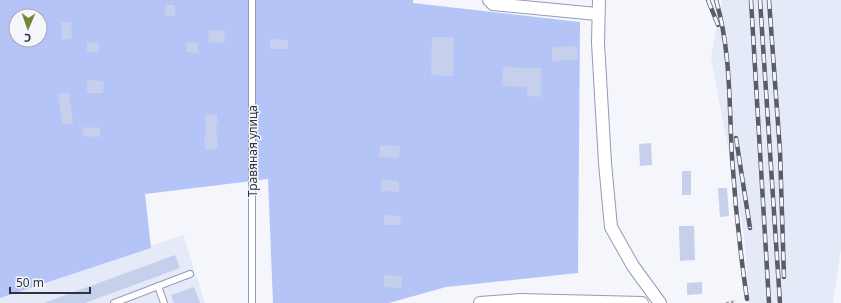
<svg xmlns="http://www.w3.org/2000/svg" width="841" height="303" font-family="'Noto Sans',sans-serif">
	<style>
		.built { fill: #e5eaf9 }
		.green { fill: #b4c4f7; fill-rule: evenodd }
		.building { fill: #c6cfeb }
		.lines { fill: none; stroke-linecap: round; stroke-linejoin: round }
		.lane-casing { stroke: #939bb6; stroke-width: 8 }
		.street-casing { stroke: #939bb6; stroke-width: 14 }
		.path { stroke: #9b9ea6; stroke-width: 2; stroke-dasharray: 3 2; stroke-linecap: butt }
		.lane { stroke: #fff; stroke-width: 6 }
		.street { stroke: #fff; stroke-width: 12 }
		.rail-casing { stroke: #5a5d67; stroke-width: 4.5 }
		.rail { stroke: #f4f6fc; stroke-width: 3; stroke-dasharray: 9; stroke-linecap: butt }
		.labels { text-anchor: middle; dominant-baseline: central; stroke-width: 3; stroke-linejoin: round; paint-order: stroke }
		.street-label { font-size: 12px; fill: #2f333e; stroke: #f4f6fc }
	</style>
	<rect width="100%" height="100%" fill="#f4f6fc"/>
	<!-- built -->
	<g class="built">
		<polygon points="722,0 841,0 841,248 833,303 749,303 744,234 711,58"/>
		<polygon points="183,235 205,303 0,303 0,298"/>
	</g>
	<!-- green -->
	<path class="green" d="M0 0H413V3L580 22 578 273 446 287 389 303H273L268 179 145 194 151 248 0 298ZM16 16H40V40H16Z"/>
	<!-- building -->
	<g class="building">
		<rect x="165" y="5" width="10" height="11"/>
		<polygon points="61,22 71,22 72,39 62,40"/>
		<polygon points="209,30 225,31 224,43 208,42"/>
		<polygon points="432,37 454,37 453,76 431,75"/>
		<polygon points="270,39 288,40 288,49 270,49"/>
		<polygon points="87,42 99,43 99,52 87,52"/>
		<polygon points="187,43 198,43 198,53 186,52"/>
		<polygon points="577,46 578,60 552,61 552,47"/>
		<polygon points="503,67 541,68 541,97 527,96 527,87 502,86"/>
		<polygon points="87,80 104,81 103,93 87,93"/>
		<polygon points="69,93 73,124 62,124 58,94"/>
		<polygon points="217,114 218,126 216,126 218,149 205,150 204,137 206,137 205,115"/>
		<polygon points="83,127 100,128 100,137 83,136"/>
		<polygon points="651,143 652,165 640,166 639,144"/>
		<polygon points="380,145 400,146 399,158 379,157"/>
		<rect x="682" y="171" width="9" height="24"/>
		<polygon points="381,180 399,181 399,192 381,191"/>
		<polygon points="718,188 727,188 729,216 720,217"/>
		<polygon points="384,215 401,216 400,225 384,225"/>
		<polygon points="679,226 694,226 695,260 680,261"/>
		<polygon points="175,255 180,268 85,303 44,303"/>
		<polygon points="384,275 402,276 401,288 384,287"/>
		<polygon points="702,282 702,294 687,295 687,283"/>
		<polygon points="194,287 200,303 174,303 171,295"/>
	</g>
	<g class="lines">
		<defs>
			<g id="lane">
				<polyline points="252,0 252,303"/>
				<polyline points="158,286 164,303"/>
				<polyline points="114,303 190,274"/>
			</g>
			<g id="street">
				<polyline points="489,0 493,4 597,14"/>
				<polyline points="599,0 598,43 605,163 611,227 633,266 660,303"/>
				<polyline points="480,303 520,300 642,303"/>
			</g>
		</defs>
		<!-- lane casing -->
		<use href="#lane" class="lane-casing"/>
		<!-- street casing -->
		<use href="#street" class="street-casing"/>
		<!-- path -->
		<polyline class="path" points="726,303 736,301"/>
		<!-- lane -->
		<use href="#lane" class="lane"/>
		<!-- street -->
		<use href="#street" class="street"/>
		<defs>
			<g id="rail">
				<polyline points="708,0 718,25"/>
				<path d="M716 0C731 51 729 104 732 157 735 204 740 251 747 299"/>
				<polyline points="751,0 769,303"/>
				<polyline points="760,0 780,303"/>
				<polyline points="769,0 780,151 784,277"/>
				<polyline points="736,138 750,228"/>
			</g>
		</defs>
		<!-- rail casing -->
		<use href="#rail" class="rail-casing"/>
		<!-- rail -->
		<use href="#rail" class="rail"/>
	</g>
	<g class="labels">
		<!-- street labels -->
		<g class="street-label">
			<text transform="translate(252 151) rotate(-90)">Травяная улица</text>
		</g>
	</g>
	<!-- north arrow -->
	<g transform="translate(28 28) rotate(182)"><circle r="19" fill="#f4f6fc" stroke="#a5a8b0"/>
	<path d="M0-3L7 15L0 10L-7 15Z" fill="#728737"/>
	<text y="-6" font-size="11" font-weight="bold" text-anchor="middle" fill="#2f333e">С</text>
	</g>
	<!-- scale -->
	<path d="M10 287v6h80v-6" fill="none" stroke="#2f333e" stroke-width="2"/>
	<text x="16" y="287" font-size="12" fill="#2f333e" stroke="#f4f6fc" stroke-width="3" paint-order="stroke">50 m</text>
</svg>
